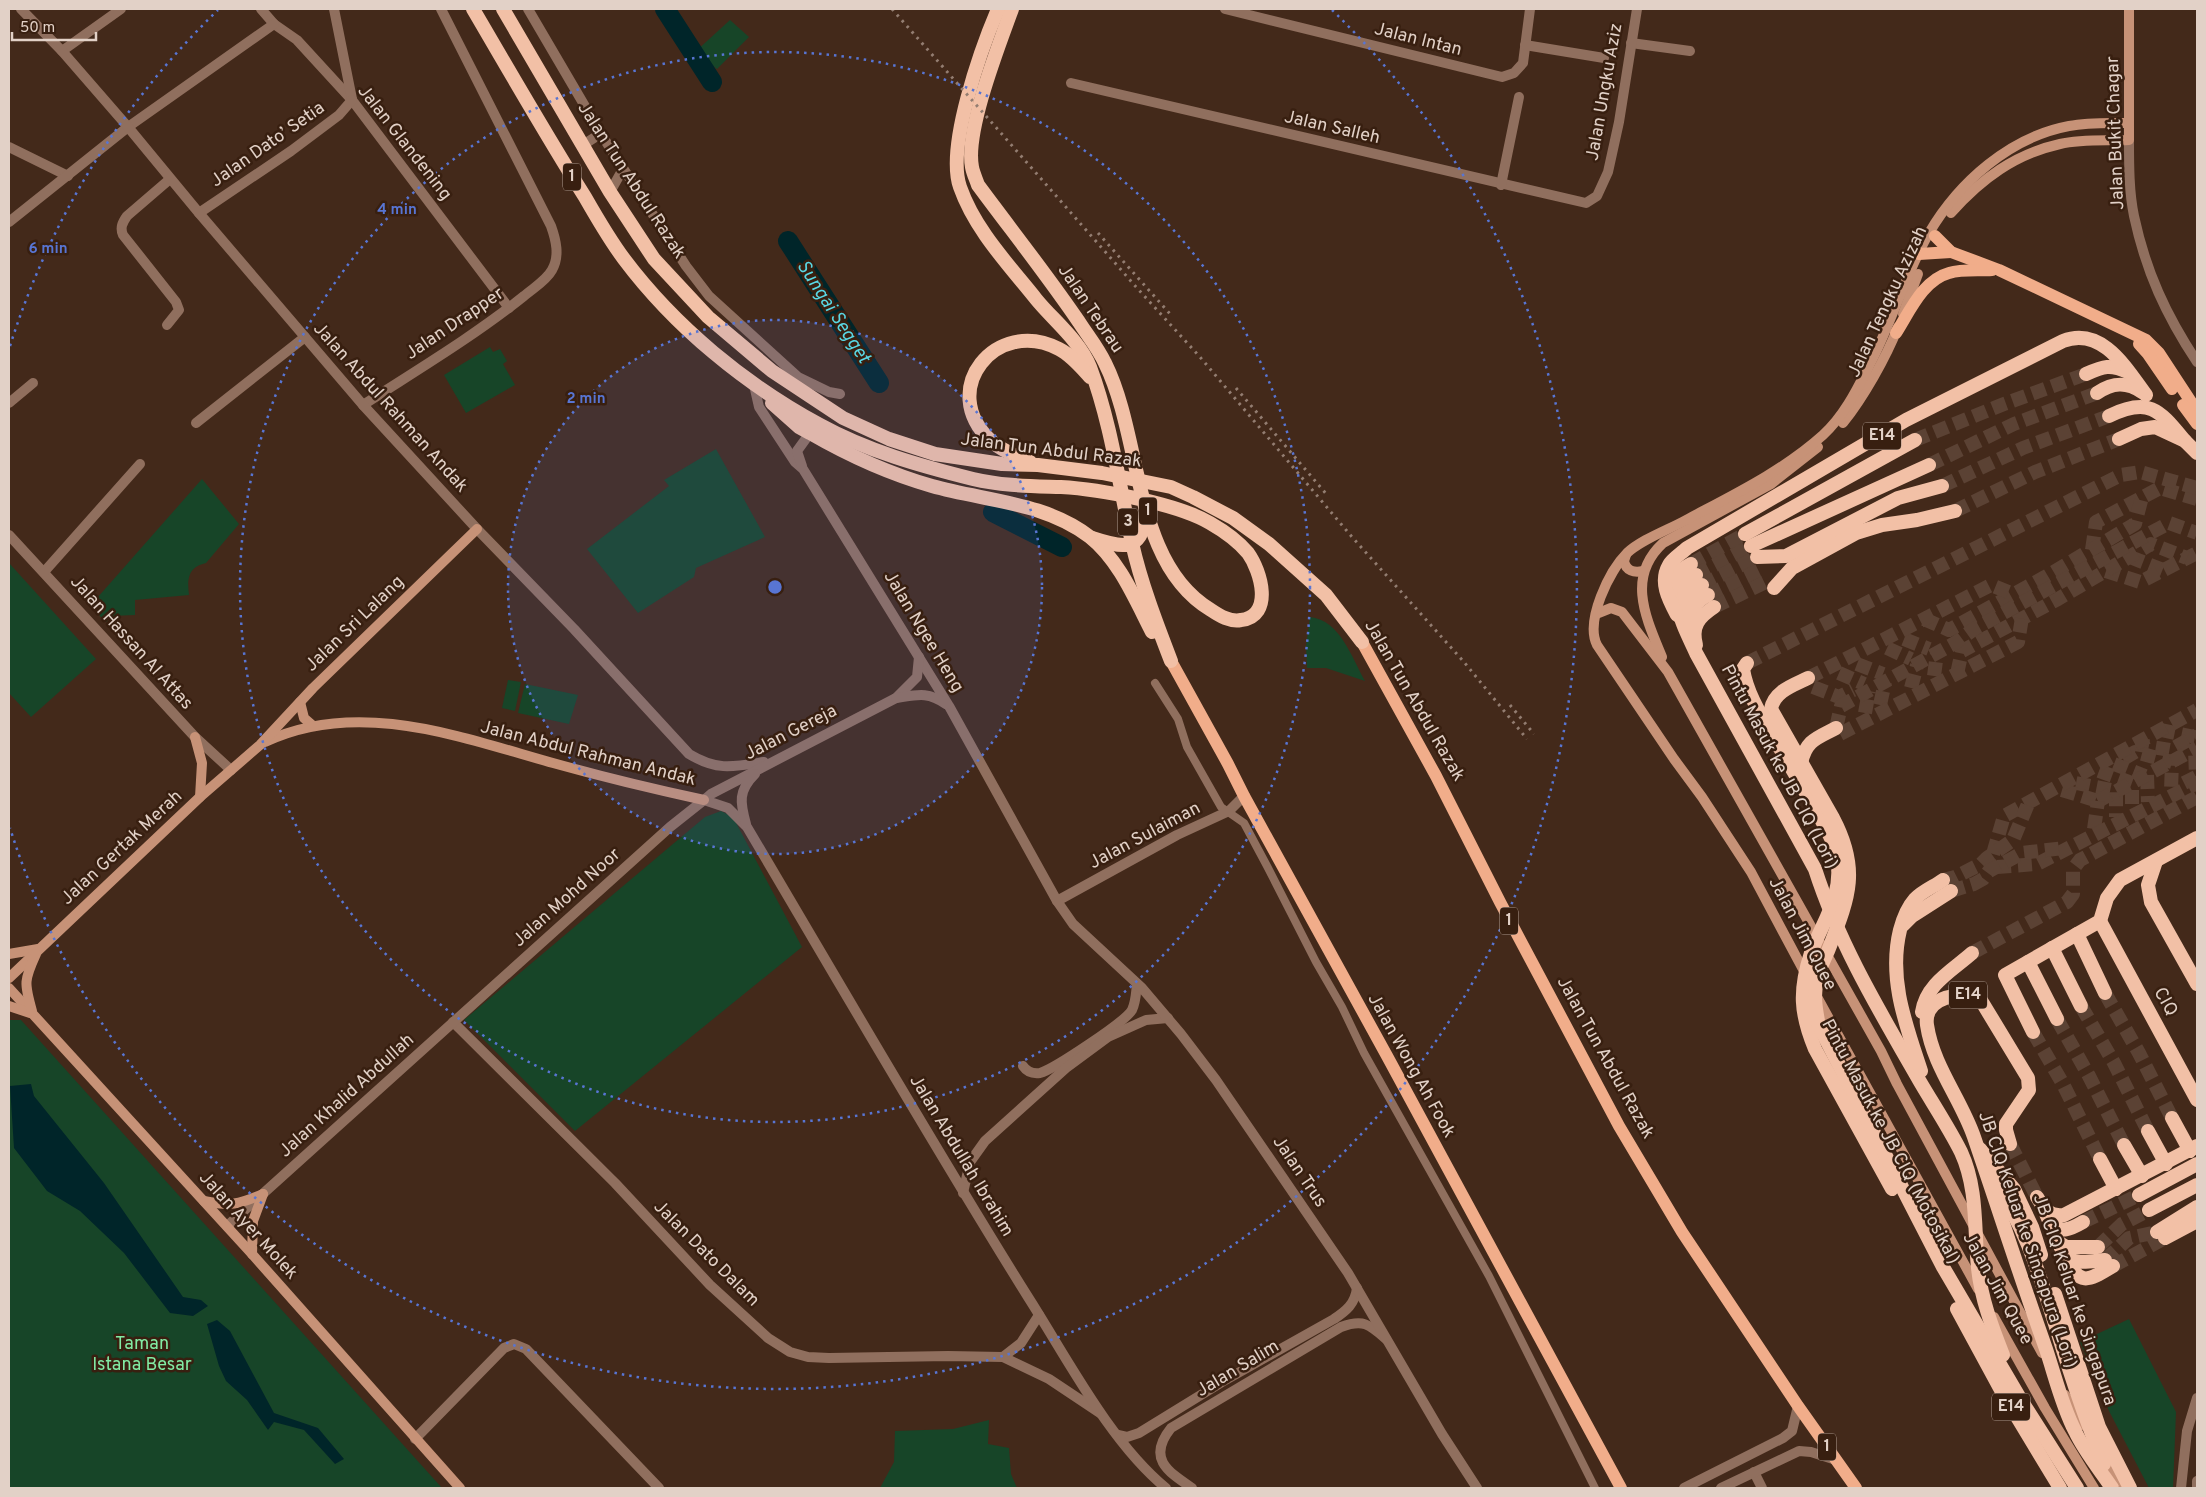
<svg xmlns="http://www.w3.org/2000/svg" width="2206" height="1497" font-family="Overpass,sans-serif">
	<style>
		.green { fill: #174528 }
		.water { fill: #002529 }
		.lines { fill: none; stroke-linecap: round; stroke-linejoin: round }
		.river { stroke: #002529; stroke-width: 20 }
		.trunk-tunnel { stroke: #5b4234; stroke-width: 14; stroke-dasharray: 14 7; stroke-linecap: butt }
		.pedestrian { stroke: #906f5e; stroke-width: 8 }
		.minor { stroke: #906f5e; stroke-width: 10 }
		.tertiary { stroke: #906f5e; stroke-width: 10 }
		.secondary { stroke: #c79277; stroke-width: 10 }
		.primary { stroke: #f1ad8a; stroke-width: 12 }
		.trunk { stroke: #f2c0a6; stroke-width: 14 }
		.rail { stroke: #937d71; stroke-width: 3; stroke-dasharray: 2.5 5; stroke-linecap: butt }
		.ring { fill: none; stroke: #5875d3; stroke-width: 2.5; stroke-dasharray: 2.5 5 }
		.labels { text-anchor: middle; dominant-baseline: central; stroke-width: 5; stroke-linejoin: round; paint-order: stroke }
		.shield { fill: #381f10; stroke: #af9c90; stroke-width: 1 }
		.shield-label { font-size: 16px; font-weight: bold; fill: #e2d1c7 }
		.street-label { font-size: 18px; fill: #e2d1c7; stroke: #381f10 }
		.park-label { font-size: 18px; fill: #82eba4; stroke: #381f10 }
		.water-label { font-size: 19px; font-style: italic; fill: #59d7e4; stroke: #381f10 }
		.centre { fill: #5875d3; stroke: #381f10; stroke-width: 2.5 }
		.ring-label { font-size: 15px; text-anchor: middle; font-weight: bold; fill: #5875d3; stroke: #381f10; stroke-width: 5; stroke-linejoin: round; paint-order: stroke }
	</style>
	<rect width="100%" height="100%" fill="#43291a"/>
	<!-- green -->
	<g class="green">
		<polygon points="730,20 749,37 717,69 695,52"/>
		<polygon points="490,347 493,352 500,349 507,361 503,364 515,385 466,413 444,375"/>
		<polygon points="716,449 765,537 696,568 694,577 638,613 587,549 669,486 664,480"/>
		<path d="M202 479 239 524 206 563C188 567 187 579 189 595L135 600V615L111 616 106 622 90 606Z"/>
		<polygon points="9,563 96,659 31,717 9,693"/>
		<path d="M1310 617C1340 620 1352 658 1365 681L1326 668H1307L1306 646Z"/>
		<polygon points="508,680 521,682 515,711 502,708"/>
		<polygon points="525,684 578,695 569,724 518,713"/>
		<polygon points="721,811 733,817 802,947 575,1131 464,1020 705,817"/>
		<polygon points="9,1020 21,1020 442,1488 9,1488"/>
		<polygon points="2129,1319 2176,1412 2173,1488 2149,1488 2109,1411 2080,1342"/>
		<polygon points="989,1420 988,1444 1009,1448 1011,1474 1017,1488 880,1488 894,1462 895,1431 953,1429"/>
	</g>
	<!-- water -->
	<g class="water">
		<polygon points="31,1084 34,1096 104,1183 183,1297 201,1300 208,1306 193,1316 170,1313 124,1253 80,1211 47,1191 14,1148 10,1086"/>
		<polygon points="217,1320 230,1331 274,1413 318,1428 344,1459 335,1464 304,1430 274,1422 268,1430 247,1400 226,1381 219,1366 207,1324"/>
	</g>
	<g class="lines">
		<!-- river -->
		<g class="river">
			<polyline points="665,9 712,82"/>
			<polyline points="788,241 879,383"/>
			<polyline points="993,512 1062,547"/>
		</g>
		<!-- trunk-tunnel -->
		<g class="trunk-tunnel">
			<polyline points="1915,440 2004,404 2086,374"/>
			<polyline points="1929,465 2014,424 2097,393"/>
			<polyline points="1942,486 2023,448 2109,416"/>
			<polyline points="1955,511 2035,472 2119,439"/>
			<polyline points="2092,550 2096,522 2160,488 2197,499"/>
			<polyline points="2130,557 2163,570"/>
			<polyline points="1691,564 1745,534"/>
			<polyline points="2106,571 2140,582 2197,553"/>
			<polyline points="1696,575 1751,546"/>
			<polyline points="1702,585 1757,557"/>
			<polyline points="1708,595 1764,568"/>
			<polyline points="1714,607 1770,580"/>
			<polyline points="1924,619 1949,630 2045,577 2135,524 2142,497"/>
			<polyline points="1904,639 1929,649"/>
			<polyline points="1887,648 1911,659"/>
			<polyline points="1747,663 2121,475 2140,472 2197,488"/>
			<polyline points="1857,664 1883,674"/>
			<polyline points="1839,673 1864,684"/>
			<polyline points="1957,674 1962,651 2058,599 2151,544 2187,558"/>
			<polyline points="1934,676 1937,653"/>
			<polyline points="1808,678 1991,585 2013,594"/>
			<polyline points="1813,687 1839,697 1853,690"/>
			<polyline points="1911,688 1917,665"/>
			<polyline points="1880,705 1885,682"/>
			<polyline points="1865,713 1869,691"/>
			<polyline points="1836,728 1841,706 1955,643 1974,629 2169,523 2197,533"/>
			<polyline points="2161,730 2195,737"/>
			<polyline points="1840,734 2018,642 2022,618"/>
			<polyline points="2135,744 2170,750 2197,735"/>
			<polyline points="2123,759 2135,752 2172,762 2171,790"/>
			<polyline points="2114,764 2145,776"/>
			<polyline points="2099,771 2132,783 2132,810"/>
			<polyline points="2147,775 2148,802"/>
			<polyline points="2076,783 2116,791 2116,817"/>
			<polyline points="2184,783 2196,777 2195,750"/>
			<polyline points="2062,790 2098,801"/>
			<polyline points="2098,801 2197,748"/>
			<polyline points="2094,829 2098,801"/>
			<polyline points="1993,854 2004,816 2197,710"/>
			<polyline points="1997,867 2037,864 2197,783"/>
			<polyline points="1943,880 1955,877 1981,864 1987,858 2013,840 2028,804"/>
			<polyline points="1951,891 1974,884 1983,879 1989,871 2022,853 2064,848"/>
			<polyline points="1972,953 2067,902 2073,894 2073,869 2080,860 2197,797"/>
			<polyline points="2105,993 2139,1053 2172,1118"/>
			<polyline points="2081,1006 2114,1063 2148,1131"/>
			<polyline points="2057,1019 2089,1076 2124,1145"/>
			<polyline points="2033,1032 2063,1084 2100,1159"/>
			<polyline points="2010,1144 2037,1197"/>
			<polyline points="2083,1222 2139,1195"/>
			<polyline points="2098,1247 2122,1224 2149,1210"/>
			<polyline points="2105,1260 2129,1238 2157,1232"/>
			<polyline points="2113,1266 2165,1238"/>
		</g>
		<!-- pedestrian -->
		<polyline class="pedestrian" points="1155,683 1178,719 1187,747 1221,807 1244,823 1267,866 1316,962 1342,1007 1364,1053 1489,1276 1595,1488"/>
		<!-- minor -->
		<g class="minor">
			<polyline points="261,9 274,24 297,40 352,100 509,308"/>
			<polyline points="334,9 352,99"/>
			<polyline points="528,9 603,137 686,266 709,296 798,377 829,392 840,394"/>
			<polyline points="1225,9 1502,77 1514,73 1523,63 1530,9"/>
			<polyline points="1631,43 1690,51"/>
			<polyline points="1525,45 1604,58"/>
			<polyline points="62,51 121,9"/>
			<polyline points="1071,83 1586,203 1597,196 1608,172 1619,122 1637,9"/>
			<path d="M2129 140C2129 165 2129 192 2134 216 2146 272 2166 315 2197 362"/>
			<polyline points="583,145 600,134"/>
			<polyline points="9,147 68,176"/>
			<polyline points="1501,185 1519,97"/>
			<polyline points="610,192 623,169"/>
			<polyline points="199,213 291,151 339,115 352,100"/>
			<polyline points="9,222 128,127 274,24"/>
			<path d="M167 325 179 310 176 302 123 235C120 228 122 223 127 216L170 179"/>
			<polyline points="9,403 33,383"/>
			<path d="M363 405C417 370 474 336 524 296 533 288 546 281 552 270 560 256 556 240 551 226L441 9"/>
			<polyline points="196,423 305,337"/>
			<polyline points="9,535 195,737 231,770"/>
			<polyline points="44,572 140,464"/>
			<polyline points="1057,901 1177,835 1229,811 1244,796"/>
			<polyline points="453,1022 615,1183 710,1285 768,1338 790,1352 808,1357 829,1358 948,1356 1003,1357 1049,1379 1100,1413"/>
			<path d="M1023 1066C1027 1072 1032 1074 1040 1073 1054 1069 1125 1022 1132 1010 1136 1002 1136 992 1137 984"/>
			<polyline points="963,1193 970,1162 985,1141 1066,1068 1108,1037 1146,1020 1168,1018"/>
			<polyline points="227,1226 670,827 704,800"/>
			<polyline points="1003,1357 1021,1343 1039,1315"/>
			<path d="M1118 1435 1127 1437 1139 1433 1222 1382 1334 1319C1346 1311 1355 1304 1357 1288"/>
			<polyline points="415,1439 504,1348 514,1344 526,1349 659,1488"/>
			<polyline points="1754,1472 1762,1488"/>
			<path d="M1192 1488C1167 1471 1147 1458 1171 1428L1341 1327C1363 1319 1369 1324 1386 1339"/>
			<polyline points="1684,1488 1783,1438 1792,1431 1798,1406"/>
			<polyline points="1721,1488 1799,1451 1811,1452 1836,1460"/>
			<polyline points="2181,1488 2187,1431 2197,1398"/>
			<polyline points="2197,1488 2197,1481"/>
		</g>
		<!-- tertiary -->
		<g class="tertiary">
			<path d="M21 9 62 51 128 127 199 213 363 405 477 529 574 629 689 754C717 771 733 767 764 762"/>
			<polyline points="754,385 759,407 795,462 803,469 949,706 1057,901 1073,924 1142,988 1181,1034 1216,1080 1348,1273 1442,1434 1477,1488"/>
			<polyline points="802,466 797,451 810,433"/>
			<path d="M919 657 917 677 896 698 711 794 704 800 728 808 747 827C840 984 931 1142 1028 1297 1067 1358 1110 1442 1166 1488"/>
			<path d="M896 698C917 695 927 691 946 704"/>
			<path d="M746 824C740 802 738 791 755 774"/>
		</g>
		<!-- secondary -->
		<g class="secondary">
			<path d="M1951 213C1981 179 2015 154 2060 144 2082 139 2106 141 2129 140V9"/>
			<polyline points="1903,314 1918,274"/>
			<path d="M1843 423C1863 398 1886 358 1898 327"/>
			<path d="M1626 555 1624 561C1626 571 1634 573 1643 571"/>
			<polyline points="1596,614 1611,608 1622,612 1668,672 1881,1051 1897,1084 2042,1353"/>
			<path d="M1662 657C1646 618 1626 577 1663 543L1771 484 1818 447"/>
			<polyline points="300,702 304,718 312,725"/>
			<polyline points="195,737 202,763 200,797"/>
			<path d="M265 742C358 698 460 737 553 763 603 777 653 789 704 800"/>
			<polyline points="9,954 38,949"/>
			<path d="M1806 975 1751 872 1702 797 1674 759 1597 645C1585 621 1609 571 1627 553 1642 539 1668 530 1686 520 1733 495 1783 471 1823 435 1846 414 1859 385 1873 358 1893 318 1907 271 1929 233 1959 182 2010 137 2069 126 2089 122 2109 123 2129 123"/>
			<polyline points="9,978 200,797 260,745 313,688 477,529"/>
			<polyline points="9,988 252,1254 460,1488"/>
			<polyline points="1816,995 1978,1289"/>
			<polyline points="9,1006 30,1013"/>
			<path d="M32 1011C24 983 24 980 36 954"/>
			<path d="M204 1201C230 1206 238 1205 263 1194"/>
			<polyline points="252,1254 253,1221 263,1194"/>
			<polyline points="1994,1317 2045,1408 2094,1488"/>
			<polyline points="2065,1395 2084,1425"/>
			<polyline points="2104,1456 2122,1483"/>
		</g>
		<!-- primary -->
		<g class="primary">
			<polyline points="1935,236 1951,252 1999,270 2146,340 2159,353 2197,411"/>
			<polyline points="1919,254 1951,252"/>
			<path d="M1896 333C1910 311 1923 280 1949 273 1962 269 1978 271 1992 270"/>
			<polyline points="2139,344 2148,354 2172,389"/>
			<polyline points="2183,405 2197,424"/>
			<polyline points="1362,642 1436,776 1500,902 1619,1126 1682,1232 1798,1406 1856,1488"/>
			<path d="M1171 661 1228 764 1244 796C1371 1026 1497 1256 1621 1488"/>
		</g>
		<!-- trunk -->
		<g class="trunk">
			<path d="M473 9C510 72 546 135 585 197 597 218 609 239 624 259 675 327 746 385 820 425 867 451 921 466 973 479 1002 486 1032 486 1061 487 1099 489 1178 504 1210 523 1224 531 1238 541 1248 553 1261 571 1274 616 1241 620 1230 622 1220 616 1211 610 1132 563 1143 439 1105 363 1098 348 1088 336 1079 322 1047 275 1012 231 978 185 976 179 973 173 972 167 965 131 999 45 1012 9"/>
			<polyline points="503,9 610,192 654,259 708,317 772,371 843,418 889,439 935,454 1002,464 1038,465 1102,473 1171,487 1193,497 1233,518 1269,544 1326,595 1362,642"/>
			<path d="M998 9C981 49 946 147 960 187 975 230 1009 265 1036 299 1053 320 1080 341 1090 367 1111 423 1119 484 1132 543 1141 583 1156 622 1171 661"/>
			<path d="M2086 374C2104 366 2110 364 2128 372"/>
			<path d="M2097 393C2112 383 2126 381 2142 392"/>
			<path d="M772 403 799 427 810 433C848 455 890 474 932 486 985 501 1045 502 1090 537 1119 560 1135 599 1152 632"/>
			<path d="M2109 416C2150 396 2160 411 2185 441"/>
			<polyline points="2119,439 2141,429 2155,427 2185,441 2197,453"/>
			<path d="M1030 462C1016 456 1001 450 990 440 937 390 996 316 1059 349 1071 355 1081 367 1090 377"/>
			<polyline points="1745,534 1915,440"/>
			<path d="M1092 538C1122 548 1142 553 1146 514"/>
			<polyline points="1751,546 1929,465"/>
			<polyline points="1757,557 1786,556 1898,498 1942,486"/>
			<path d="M1696 575C1662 592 1685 628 1696 653L1815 869C1839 944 1880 1012 1919 1080 1933 1104 1949 1128 1961 1152 1978 1189 1974 1229 1978 1268 1981 1298 1992 1327 2003 1355"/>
			<polyline points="1774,588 1792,568 1856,533 1882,525 1917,520 1955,511"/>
			<path d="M1671 592C1673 576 1676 572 1691 564"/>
			<path d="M1683 611C1685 597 1689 591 1702 585"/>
			<path d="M1677 615C1669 600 1659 582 1669 565 1672 559 1682 553 1687 548L1906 420 2063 341C2102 326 2126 368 2146 395"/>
			<path d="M1690 623C1690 609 1695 602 1708 595"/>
			<path d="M1696 645C1691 626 1699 617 1714 607"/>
			<path d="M1747 663 1743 669C1747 694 1762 717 1774 738 1789 764 1804 789 1818 814 1826 828 1835 843 1837 859 1844 895 1822 922 1811 953 1799 990 1800 1013 1815 1049L1892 1189"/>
			<path d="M1808 678C1794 685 1774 691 1771 709L1833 818C1861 871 1848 899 1828 951 1824 960 1819 970 1817 980 1813 995 1816 1011 1819 1026L1943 1267 2021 1400 2077 1488"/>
			<path d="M1801 763C1806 740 1817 738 1836 728"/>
			<polyline points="2156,861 2148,885 2151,902 2197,984"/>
			<polyline points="2100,921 2197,1100"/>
			<polyline points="1903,925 1912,916 1951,891"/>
			<polyline points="2077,934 2105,993"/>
			<polyline points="2052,948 2081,1006"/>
			<polyline points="2028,962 2057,1019"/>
			<path d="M1922 1012C1926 984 1953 970 1972 953"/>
			<polyline points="2033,1032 2005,975 2100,921 2107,898 2120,880 2197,838"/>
			<path d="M1921 1071C1906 1025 1888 979 1900 930 1903 919 1907 908 1915 899 1922 891 1935 886 1943 880"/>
			<polyline points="2172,1118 2190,1151"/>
			<polyline points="2148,1131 2166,1164"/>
			<path d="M2010 1144 2006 1130V1124L2029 1090 2028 1078 1982 1002C1963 988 1923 997 1927 1025 1933 1066 1961 1099 1974 1137 1998 1207 2021 1279 2046 1349 2055 1376 2062 1406 2075 1431 2084 1451 2100 1470 2112 1488"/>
			<polyline points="2124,1145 2142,1176"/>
			<polyline points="1980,1149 2014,1189 2032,1227 2041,1255"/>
			<polyline points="2100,1159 2116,1189"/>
			<path d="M1994 1183C2026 1226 2040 1277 2056 1327 2070 1373 2085 1420 2104 1464"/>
			<polyline points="2139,1195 2197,1164"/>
			<path d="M2037 1197C2044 1209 2049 1217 2064 1215L2197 1146"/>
			<path d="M2043 1207 2065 1257C2076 1265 2092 1261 2105 1260"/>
			<polyline points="2149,1210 2197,1185"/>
			<path d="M2050 1223C2061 1234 2071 1229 2083 1222"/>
			<polyline points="2157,1232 2197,1207"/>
			<polyline points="2165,1238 2197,1221"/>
			<polyline points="2058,1242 2066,1247 2098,1247"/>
			<path d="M2065 1257C2080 1287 2088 1281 2113 1266"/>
			<polyline points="2055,1294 2099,1427 2130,1488"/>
			<polyline points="1957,1309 2002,1392 2060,1488"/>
		</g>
		<!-- rail -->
		<g class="rail">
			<polyline points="892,9 1137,288 1200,357 1352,537 1464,662 1527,739"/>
			<polyline points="1098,233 1171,315"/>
			<polyline points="1236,388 1328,496"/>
			<polyline points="1510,705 1534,734"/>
		</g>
	</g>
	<!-- distance rings -->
	<circle cx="775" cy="587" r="267" fill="#5875d3" fill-opacity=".12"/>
	<g class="ring">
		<circle cx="775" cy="587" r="267"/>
		<circle cx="775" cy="587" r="535"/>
		<path d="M10 346A802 802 0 0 1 218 10M1332 10A802 802 0 1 1 10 828"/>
	</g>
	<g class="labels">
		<!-- shield labels -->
		<g class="shield">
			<rect x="563" y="163.5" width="18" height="27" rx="4"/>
			<rect x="1863" y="422.5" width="38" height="27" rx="4"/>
			<rect x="1139" y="497.5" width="18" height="27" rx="4"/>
			<rect x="1118" y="508.5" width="20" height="27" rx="4"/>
			<rect x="1500" y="907.5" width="18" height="27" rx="4"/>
			<rect x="1949" y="981.5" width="38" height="27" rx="4"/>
			<rect x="1992" y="1393.5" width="38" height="27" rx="4"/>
			<rect x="1818" y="1433.5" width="18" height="27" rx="4"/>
		</g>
		<g class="shield-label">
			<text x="572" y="177">1</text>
			<text x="1882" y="436">E14</text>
			<text x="1148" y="511">1</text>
			<text x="1128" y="522">3</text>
			<text x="1509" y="921">1</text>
			<text x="1968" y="995">E14</text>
			<text x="2011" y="1407">E14</text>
			<text x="1827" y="1447">1</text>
		</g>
		<!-- street labels -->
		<g class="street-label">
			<text transform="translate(1418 40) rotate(14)">Jalan Intan</text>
			<text transform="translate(1605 92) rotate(-80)">Jalan Ungku Aziz</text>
			<text transform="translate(1332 128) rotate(13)">Jalan Salleh</text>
			<text transform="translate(2116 133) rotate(-92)">Jalan Bukit Chagar</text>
			<text transform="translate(404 143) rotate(52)">Jalan Glandening</text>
			<text transform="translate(268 145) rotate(-35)">Jalan Dato’ Setia</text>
			<text transform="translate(631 181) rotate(57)">Jalan Tun Abdul Razak</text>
			<text transform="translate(1888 302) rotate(-65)">Jalan Tengku Azizah</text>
			<text transform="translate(1090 309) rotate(56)">Jalan Tebrau</text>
			<text transform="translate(455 324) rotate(-34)">Jalan Drapper</text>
			<text transform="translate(390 408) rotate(48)">Jalan Abdul Rahman Andak</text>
			<text transform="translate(1051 451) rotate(7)">Jalan Tun Abdul Razak</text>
			<text transform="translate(355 624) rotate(-44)">Jalan Sri Lalang</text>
			<text transform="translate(923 632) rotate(59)">Jalan Ngee Heng</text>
			<text transform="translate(131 643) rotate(48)">Jalan Hassan Al Attas</text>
			<text transform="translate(1414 701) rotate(60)">Jalan Tun Abdul Razak</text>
			<text transform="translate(791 733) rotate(-27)">Jalan Gereja</text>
			<text transform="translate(588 754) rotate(14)">Jalan Abdul Rahman Andak</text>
			<text transform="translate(1779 767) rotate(62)">Pintu Masuk ke JB CIQ (Lori)</text>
			<text transform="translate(1145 836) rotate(-28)">Jalan Sulaiman</text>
			<text transform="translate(122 848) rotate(-43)">Jalan Gertak Merah</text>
			<text transform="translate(567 898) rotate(-42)">Jalan Mohd Noor</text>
			<text transform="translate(1802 934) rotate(62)">Jalan Jim Quee</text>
			<text transform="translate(2165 1002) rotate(61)">CIQ</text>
			<text transform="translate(1605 1058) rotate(61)">Jalan Tun Abdul Razak</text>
			<text transform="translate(1411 1066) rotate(61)">Jalan Wong Ah Fook</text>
			<text transform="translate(347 1096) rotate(-42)">Jalan Khalid Abdullah</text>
			<text transform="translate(1890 1142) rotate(62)">Pintu Masuk ke JB CIQ (Motosikal)</text>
			<text transform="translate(961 1156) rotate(59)">Jalan Abdullah Ibrahim</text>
			<text transform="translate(1299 1172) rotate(56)">Jalan Trus</text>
			<text transform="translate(248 1226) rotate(48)">Jalan Ayer Molek</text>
			<text transform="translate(2027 1240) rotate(71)">JB CIQ Keluar ke Singapura (Lori)</text>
			<text transform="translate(706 1254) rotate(45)">Jalan Dato Dalam</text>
			<text transform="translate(1997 1289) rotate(61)">Jalan Jim Quee</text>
			<text transform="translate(2074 1300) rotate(71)">JB CIQ Keluar ke Singapura</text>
			<text transform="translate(1238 1369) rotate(-31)">Jalan Salim</text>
		</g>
		<!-- park labels -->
		<g class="park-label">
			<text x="142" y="1344">Taman<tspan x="142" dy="21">Istana Besar</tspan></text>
		</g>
		<!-- water labels -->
		<g class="water-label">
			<text transform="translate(833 312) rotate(57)">Sungai Segget</text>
		</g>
	</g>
	<circle cx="775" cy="587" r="8" class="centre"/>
	<g class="ring-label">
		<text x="397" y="214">4 min</text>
		<text x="48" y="253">6 min</text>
		<text x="586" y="403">2 min</text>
	</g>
	<!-- border -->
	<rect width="2206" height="1497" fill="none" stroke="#e2d1c7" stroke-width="20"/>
	<!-- scale -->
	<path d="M12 32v8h84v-8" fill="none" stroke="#e2d1c7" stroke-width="2.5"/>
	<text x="20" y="32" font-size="15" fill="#e2d1c7" stroke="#381f10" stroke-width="4" paint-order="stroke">50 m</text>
</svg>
